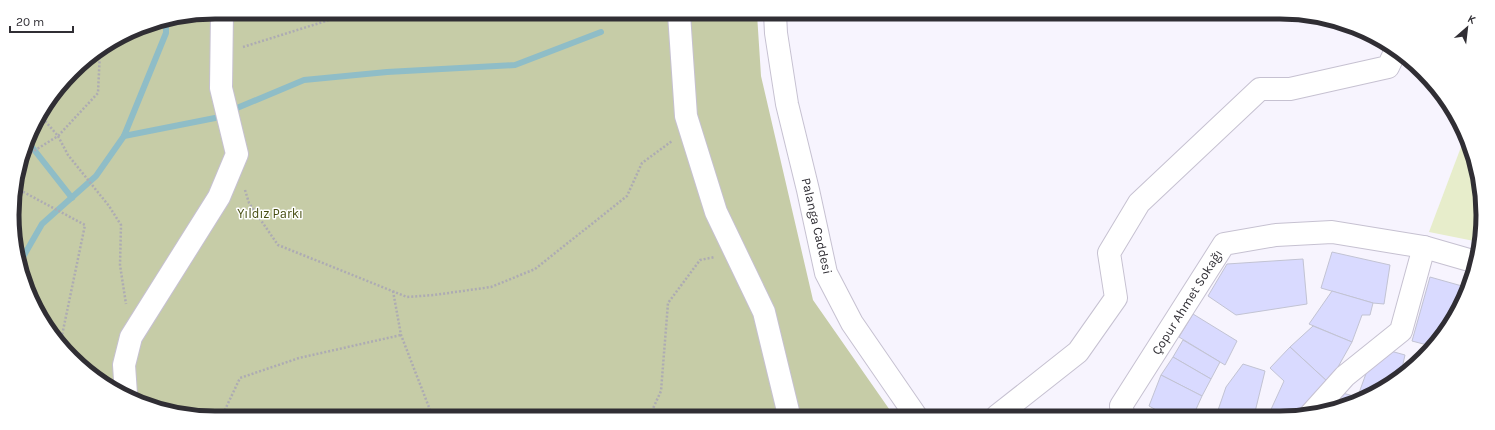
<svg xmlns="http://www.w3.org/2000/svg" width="1495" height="430" font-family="Karla,sans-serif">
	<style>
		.green { fill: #e7edcb }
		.forest { fill: #c6cca7 }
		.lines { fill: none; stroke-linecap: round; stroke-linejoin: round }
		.stream { stroke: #8fbdc7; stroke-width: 6 }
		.building { fill: #d9daff; stroke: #c2c3d3 }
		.minor-casing { stroke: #c6c1d1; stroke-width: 24 }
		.major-casing { stroke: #c6c1d1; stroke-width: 24 }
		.path { stroke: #adabb3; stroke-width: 2.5; stroke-dasharray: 2 2; stroke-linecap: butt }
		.minor { stroke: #fff; stroke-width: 22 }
		.major { stroke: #fff; stroke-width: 22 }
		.labels { text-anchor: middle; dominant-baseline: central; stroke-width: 3; stroke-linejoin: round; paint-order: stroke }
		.park-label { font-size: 13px; fill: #464d11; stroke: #fff }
		.street-label { font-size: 13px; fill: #302e34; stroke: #fff }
		.rim { fill: none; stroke: #302e34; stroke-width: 5 }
	</style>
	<rect width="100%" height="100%" fill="#f7f4fe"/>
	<!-- green -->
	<polygon class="green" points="1464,139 1479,175 1479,242 1429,232"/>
	<!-- forest -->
	<polygon class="forest" points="215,12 757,14 761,76 813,300 894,416 176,414 102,384 54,338 19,268 12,202 33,125 81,63 138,27"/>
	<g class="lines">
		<!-- stream -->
		<g class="stream">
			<polyline points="237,108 304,80 387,72 515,65 601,32"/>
			<polyline points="124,136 215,118"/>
			<polyline points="28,142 72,198"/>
			<polyline points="19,264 42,224 96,176 124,136 166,33 166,22"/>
		</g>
	</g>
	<!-- building -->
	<g class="building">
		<polygon points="1332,252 1390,265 1384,304 1373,303 1321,288"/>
		<polygon points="1303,259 1307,304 1236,315 1208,296 1227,264"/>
		<polygon points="1430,277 1462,286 1453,320 1431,346 1412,341"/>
		<polygon points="1332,291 1373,303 1370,315 1362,315 1352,342 1309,324"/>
		<polygon points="1193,314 1237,341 1225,365 1179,337"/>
		<polygon points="1313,326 1352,342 1329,383 1290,347"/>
		<polygon points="1183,340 1220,362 1211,379 1173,357"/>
		<polygon points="1290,347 1329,383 1297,416 1268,416 1284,381 1270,368"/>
		<polygon points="1387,350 1405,355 1400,377 1371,396 1359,393 1368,368"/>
		<polygon points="1173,357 1211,379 1202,396 1161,375"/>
		<polygon points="1243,364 1265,371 1254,416 1216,416 1226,387"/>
		<polygon points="1161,375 1202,396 1193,416 1167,416 1149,406"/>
		<polygon points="1335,391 1365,399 1331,409"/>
	</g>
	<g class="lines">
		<defs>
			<g id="minor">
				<polyline points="679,14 686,116 716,212 764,312 789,415"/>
				<polyline points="126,394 124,365 131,337 219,197 237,154 221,88 222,12"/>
				<polyline points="1310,415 1345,376 1401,331 1424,247"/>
				<polyline points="997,416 1078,352 1116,298 1109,253 1139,203 1260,89 1290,89 1388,67 1396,50"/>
				<polyline points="1124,416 1121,406 1224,244 1276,235 1332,232 1424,247 1476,262"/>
			</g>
			<polyline id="major" points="775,14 776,33 787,104 808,190 826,273 852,323 916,416"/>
		</defs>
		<!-- minor casing -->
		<use href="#minor" class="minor-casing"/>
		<!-- major casing -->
		<use href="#major" class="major-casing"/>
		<!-- path -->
		<g class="path">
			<polyline points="243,47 326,21 346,12"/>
			<polyline points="40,115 58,136 98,93 100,51"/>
			<polyline points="24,157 58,136 68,155 109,206 121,225 120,265 126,304"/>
			<polyline points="16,188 85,225 60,345"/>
			<polyline points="245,190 249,203 278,245 407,297 434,295 491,287 535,269 627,196 642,163 672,141"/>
			<polyline points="393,291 401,335 432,415"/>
			<polyline points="223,414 240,378 299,358 401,335"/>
			<polyline points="650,415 661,391 668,303 700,260 715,257"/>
		</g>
		<!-- minor -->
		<use href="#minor" class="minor"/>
		<!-- major -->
		<use href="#major" class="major"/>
	</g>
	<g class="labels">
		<!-- park labels -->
		<g class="park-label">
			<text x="270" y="213">Yıldız Parkı</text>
		</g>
		<!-- street labels -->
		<g class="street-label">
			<text transform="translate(817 226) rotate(77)">Palanga Caddesi</text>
			<text transform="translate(1187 302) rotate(-58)">Çopur Ahmet Sokağı</text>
		</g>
	</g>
	<!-- crop -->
	<path d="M0 0H1495V430H0ZM215 19H1280A196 196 0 0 1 1476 215V215A196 196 0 0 1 1280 411H215A196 196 0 0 1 19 215V215A196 196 0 0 1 215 19Z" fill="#fff" fill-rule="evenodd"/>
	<path class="rim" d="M215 19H1280A196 196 0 0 1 1476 215V215A196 196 0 0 1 1280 411H215A196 196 0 0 1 19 215V215A196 196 0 0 1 215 19Z"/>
	<!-- north arrow -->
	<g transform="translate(1467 28) rotate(28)" stroke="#ffffff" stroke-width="3" paint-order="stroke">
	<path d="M0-3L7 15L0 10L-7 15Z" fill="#302e34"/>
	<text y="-6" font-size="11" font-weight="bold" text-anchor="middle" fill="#302e34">K</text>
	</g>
	<!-- scale -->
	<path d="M10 26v6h63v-6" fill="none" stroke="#302e34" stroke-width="2"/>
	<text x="16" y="26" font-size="12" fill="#302e34" stroke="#ffffff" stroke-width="3" paint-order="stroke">20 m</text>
</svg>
